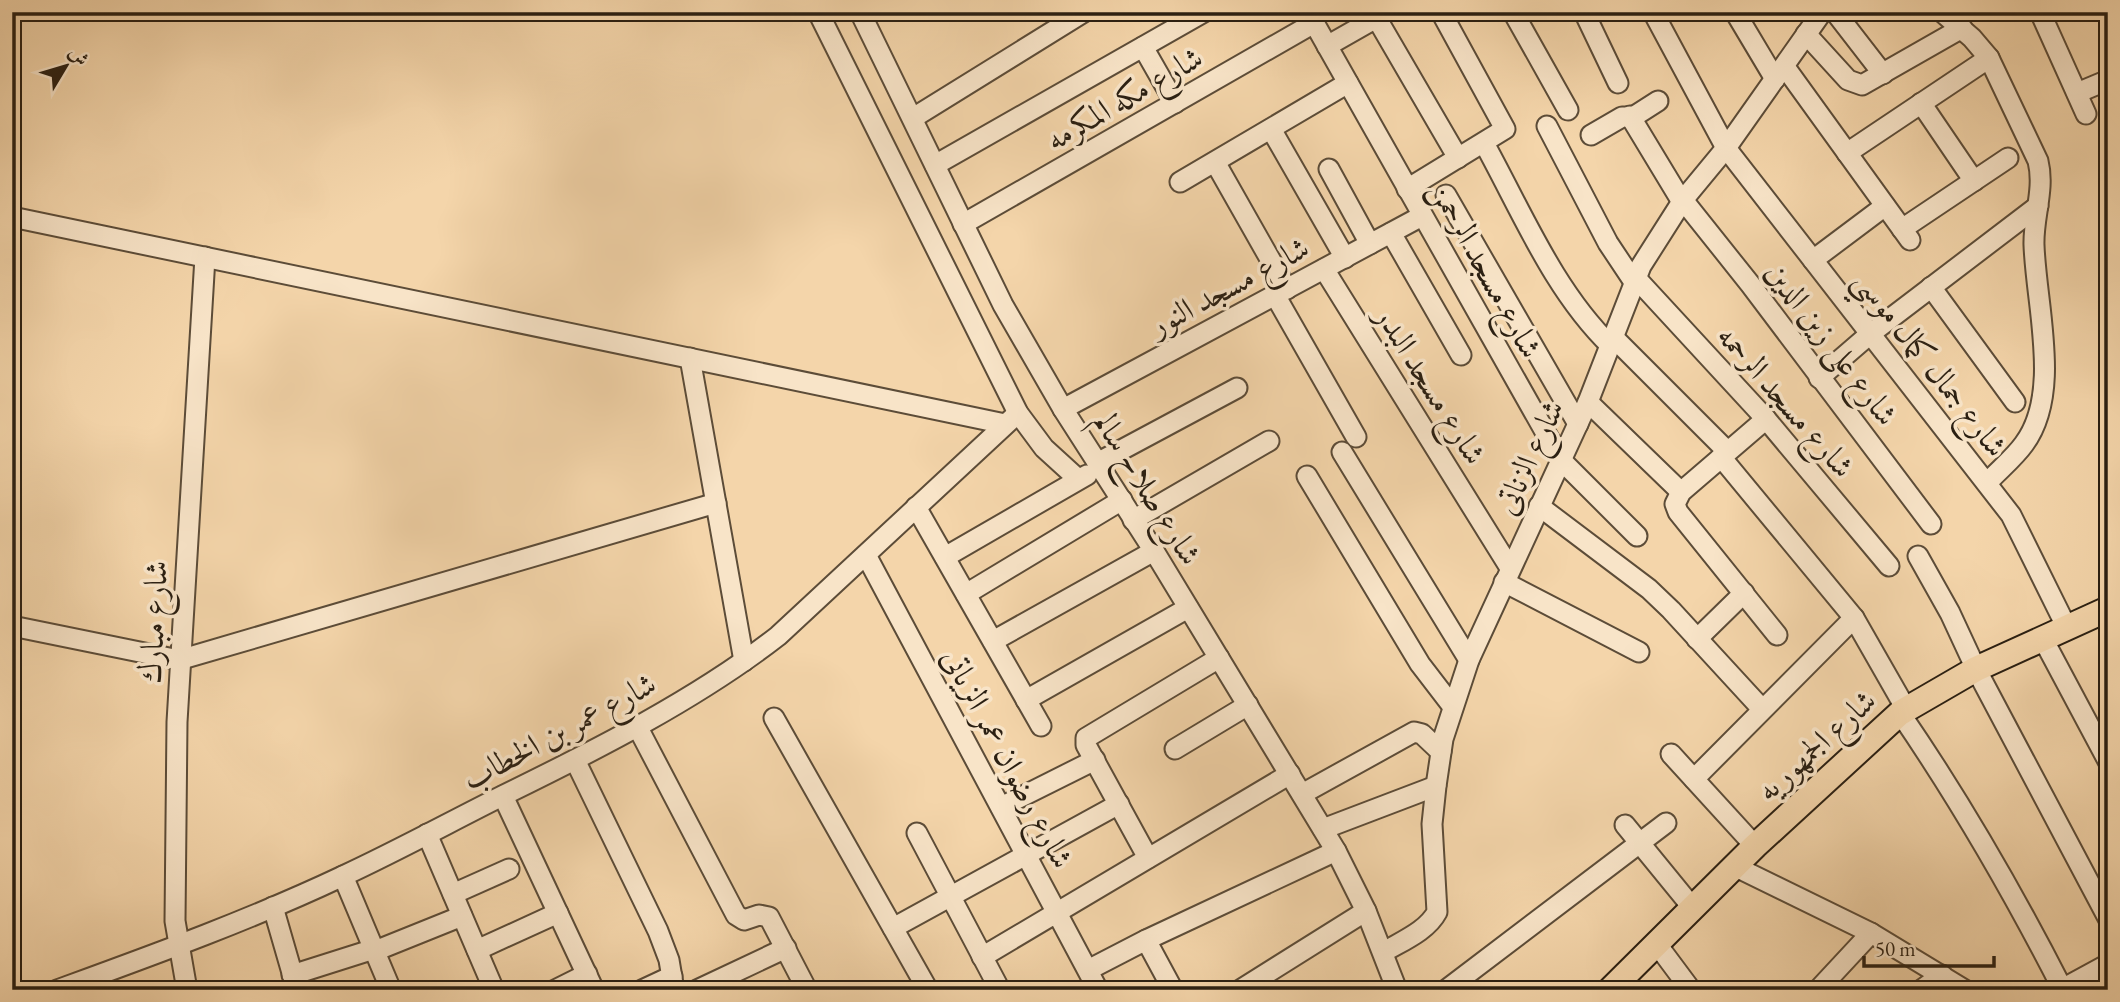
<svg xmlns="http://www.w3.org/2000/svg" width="2120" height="1002" font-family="'EB Garamond',Amiri,serif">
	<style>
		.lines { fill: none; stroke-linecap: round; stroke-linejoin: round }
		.minor-casing { stroke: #5c4c38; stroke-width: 23 }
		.major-casing { stroke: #2a1f12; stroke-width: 28 }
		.minor { stroke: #f8e4c8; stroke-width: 19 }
		.major { stroke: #f4d5aa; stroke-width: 24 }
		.labels { text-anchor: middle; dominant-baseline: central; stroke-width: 7; stroke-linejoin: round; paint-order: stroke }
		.street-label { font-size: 32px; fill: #2a1f12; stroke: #f8e4c8 }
	</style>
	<rect width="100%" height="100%" fill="#f4d5aa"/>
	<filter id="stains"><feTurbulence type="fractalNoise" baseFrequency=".00286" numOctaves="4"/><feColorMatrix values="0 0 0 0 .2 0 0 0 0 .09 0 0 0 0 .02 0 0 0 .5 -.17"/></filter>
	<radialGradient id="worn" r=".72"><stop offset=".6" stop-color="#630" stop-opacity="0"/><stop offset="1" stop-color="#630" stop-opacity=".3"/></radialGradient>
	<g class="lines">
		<defs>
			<g id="minor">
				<polyline points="818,12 1018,413 1044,448 1078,479"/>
				<polyline points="860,12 1003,305 1063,409 1154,551 1336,851 1366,911 1397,990"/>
				<polyline points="1308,12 1561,460 1637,536"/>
				<polyline points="1373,12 1458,158"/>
				<polyline points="1513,12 1568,110"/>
				<polyline points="1584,12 1618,83"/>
				<polyline points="1653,12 1726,148 2011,515 2067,628"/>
				<polyline points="1735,12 1775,79"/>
				<polyline points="1835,12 1883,74"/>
				<path d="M1942 12 1972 38 1989 58 2038 161C2045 189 2033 217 2034 245 2036 306 2062 393 2024 444 2014 458 1999 470 1987 483"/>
				<polyline points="2040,12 2086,114"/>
				<polyline points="1806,34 1848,80 1862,85 1962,28"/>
				<polyline points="1327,46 1385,13"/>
				<polyline points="1143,47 1175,103"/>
				<polyline points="1785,67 1910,240"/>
				<polyline points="2077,93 2108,80"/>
				<polyline points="1921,103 1974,181"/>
				<polyline points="1630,116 1682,202"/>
				<polyline points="913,118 1084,12"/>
				<polyline points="1547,126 1608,243 1634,282"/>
				<polyline points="1271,129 1345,258"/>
				<polyline points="1591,135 1622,117 1633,117 1658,101"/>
				<path d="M1484 143C1522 212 1554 291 1611 346"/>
				<polyline points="1847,153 1989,58"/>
				<polyline points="1215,162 1287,289"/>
				<polyline points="935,165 1204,12"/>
				<polyline points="1329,169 1370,244"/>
				<polyline points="1180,182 1348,83"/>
				<polyline points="1407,189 1505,129 1441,12"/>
				<polyline points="1446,195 1578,424"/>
				<polyline points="1683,200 1750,284 1931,524"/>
				<polyline points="12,217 1005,424"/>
				<polyline points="963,224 1314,23"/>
				<polyline points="1902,229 2008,158"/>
				<polyline points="1391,233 1461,355"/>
				<polyline points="1813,260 1885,206"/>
				<polyline points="1324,269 1510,568"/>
				<polyline points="1635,277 1766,419 1889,566"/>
				<polyline points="1931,287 2015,402"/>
				<polyline points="1275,295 1356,437"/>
				<polyline points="1614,338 1727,451"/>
				<polyline points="690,358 744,661"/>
				<polyline points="1819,378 1870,334 2038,206"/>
				<polyline points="1588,402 1681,492"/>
				<polyline points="1063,409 1422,216"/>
				<polyline points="1766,419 1681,492 1675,504 1678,512 1777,635"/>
				<polyline points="1342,452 1469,660"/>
				<polyline points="1721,457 1854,618 1906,709"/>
				<polyline points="1097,463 1237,388"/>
				<polyline points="1307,476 1420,664 1453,707"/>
				<polyline points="1539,506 1649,589 1671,610 1762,709"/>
				<polyline points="916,507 1041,726"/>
				<polyline points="1133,520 1269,441"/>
				<polyline points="866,555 1098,990"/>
				<polyline points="1918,556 1950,613 1976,669 2108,918"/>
				<polyline points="945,557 1087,475"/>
				<polyline points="1504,582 1639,652"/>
				<polyline points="966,594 1122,500"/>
				<polyline points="12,626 179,660 716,503"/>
				<polyline points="1697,639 1744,593"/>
				<polyline points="2043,639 2108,761"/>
				<polyline points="993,641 1154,551"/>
				<polyline points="1026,700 1188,608"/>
				<path d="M1900 713C1961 802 2014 894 2063 990"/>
				<polyline points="774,718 928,990"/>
				<polyline points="637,726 736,915 744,920 759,915 769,917 807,990"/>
				<polyline points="1175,749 1248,705"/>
				<polyline points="1671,754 1755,846"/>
				<polyline points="575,760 658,931 669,960 674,990"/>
				<polyline points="1694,779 1854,618"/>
				<polyline points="1302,794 1414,732 1422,734 1441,752"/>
				<polyline points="503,796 594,990"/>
				<polyline points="1001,807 1095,760"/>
				<polyline points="1625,825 1692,907"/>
				<polyline points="1323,829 1436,786"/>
				<polyline points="917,833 1000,990"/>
				<polyline points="427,834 494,990"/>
				<polyline points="1148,858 1086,745 1086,738 1219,658"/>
				<polyline points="1734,866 1871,933 1965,990"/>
				<polyline points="343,876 391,990"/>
				<polyline points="453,894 509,869"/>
				<polyline points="273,907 297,990"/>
				<polyline points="893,928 1119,804"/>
				<polyline points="1146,940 1173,990"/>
				<polyline points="1656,943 1691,990"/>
				<polyline points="477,950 558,913"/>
				<polyline points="375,951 462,916"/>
				<path d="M1384 952C1402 941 1427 931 1437 912L1432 824 1436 786 1443 739 1469 660 1588 402 1641 266 1683 200 1726 148 1822 12"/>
				<polyline points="982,957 1290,774"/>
				<polyline points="1088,970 1146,940 1336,851"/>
				<polyline points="292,975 374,949"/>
				<polyline points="2062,989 2108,964"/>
				<path d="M57 990C153 955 250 920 343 876 397 851 450 822 504 795 596 750 697 699 778 636L1018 413"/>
				<polyline points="187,990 175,921 177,722 205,257"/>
				<polyline points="555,990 587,974"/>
				<polyline points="642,990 672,976"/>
				<polyline points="697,990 786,948"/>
				<polyline points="1240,990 1366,911"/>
				<polyline points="1446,990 1666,823"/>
				<polyline points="1818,990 1871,933"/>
				<polyline points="1921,990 1942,975"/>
			</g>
			<polyline id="major" points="1610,990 1755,846 1900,713 1976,669 2108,609"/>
		</defs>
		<!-- minor casing -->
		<use href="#minor" class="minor-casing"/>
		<!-- major casing -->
		<use href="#major" class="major-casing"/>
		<!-- minor -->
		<use href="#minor" class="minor"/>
		<!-- major -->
		<use href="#major" class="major"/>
	</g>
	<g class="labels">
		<!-- street labels -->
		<g class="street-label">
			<text transform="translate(1124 98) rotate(-30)">شارع مكه المكرمه</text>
			<text transform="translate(1486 269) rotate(61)">شارع مسجد الرحمن</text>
			<text transform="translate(1229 286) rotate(-28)">شارع مسجد النور</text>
			<text transform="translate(1832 343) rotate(53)">شارع على زين الدين</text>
			<text transform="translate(1931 363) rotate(52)">شارع جمال كمال موسي</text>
			<text transform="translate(1431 385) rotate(58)">شارع مسجد البدر</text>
			<text transform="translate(1786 401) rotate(49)">شارع مسجد الرحمه</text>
			<text transform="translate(1529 457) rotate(-65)">شارع الزناتى</text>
			<text transform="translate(1148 488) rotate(58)">شارع صلاح سالم</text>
			<text transform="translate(153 622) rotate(-87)">شارع مبارك</text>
			<text transform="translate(559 731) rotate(-28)">شارع عمر بن الخطاب</text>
			<text transform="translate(1816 745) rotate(-42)">شارع الجمهوريه</text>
			<text transform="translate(1008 758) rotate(62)">شارع رضوان عمر الزياتى</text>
		</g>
	</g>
	<!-- margin -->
	<rect width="2120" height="1002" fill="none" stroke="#f4d5aa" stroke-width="42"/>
	<rect x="14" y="14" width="2092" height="974" fill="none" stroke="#2a1f12" stroke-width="3.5"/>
	<rect x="21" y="21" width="2078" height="960" fill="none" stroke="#2a1f12" stroke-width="2"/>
	<!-- north arrow -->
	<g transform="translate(66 66) rotate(52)" stroke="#f8e4c8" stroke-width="5" paint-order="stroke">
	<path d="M0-5L12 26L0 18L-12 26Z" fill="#2a1f12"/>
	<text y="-10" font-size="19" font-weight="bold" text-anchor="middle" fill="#2a1f12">ش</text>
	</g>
	<!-- scale -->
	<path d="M1864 956v10h130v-10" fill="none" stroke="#2a1f12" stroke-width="3.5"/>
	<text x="1875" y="956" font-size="21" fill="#2a1f12" stroke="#f8e4c8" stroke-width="5" paint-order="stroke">50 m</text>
	<rect width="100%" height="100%" filter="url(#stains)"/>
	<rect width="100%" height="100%" fill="url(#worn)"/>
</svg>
